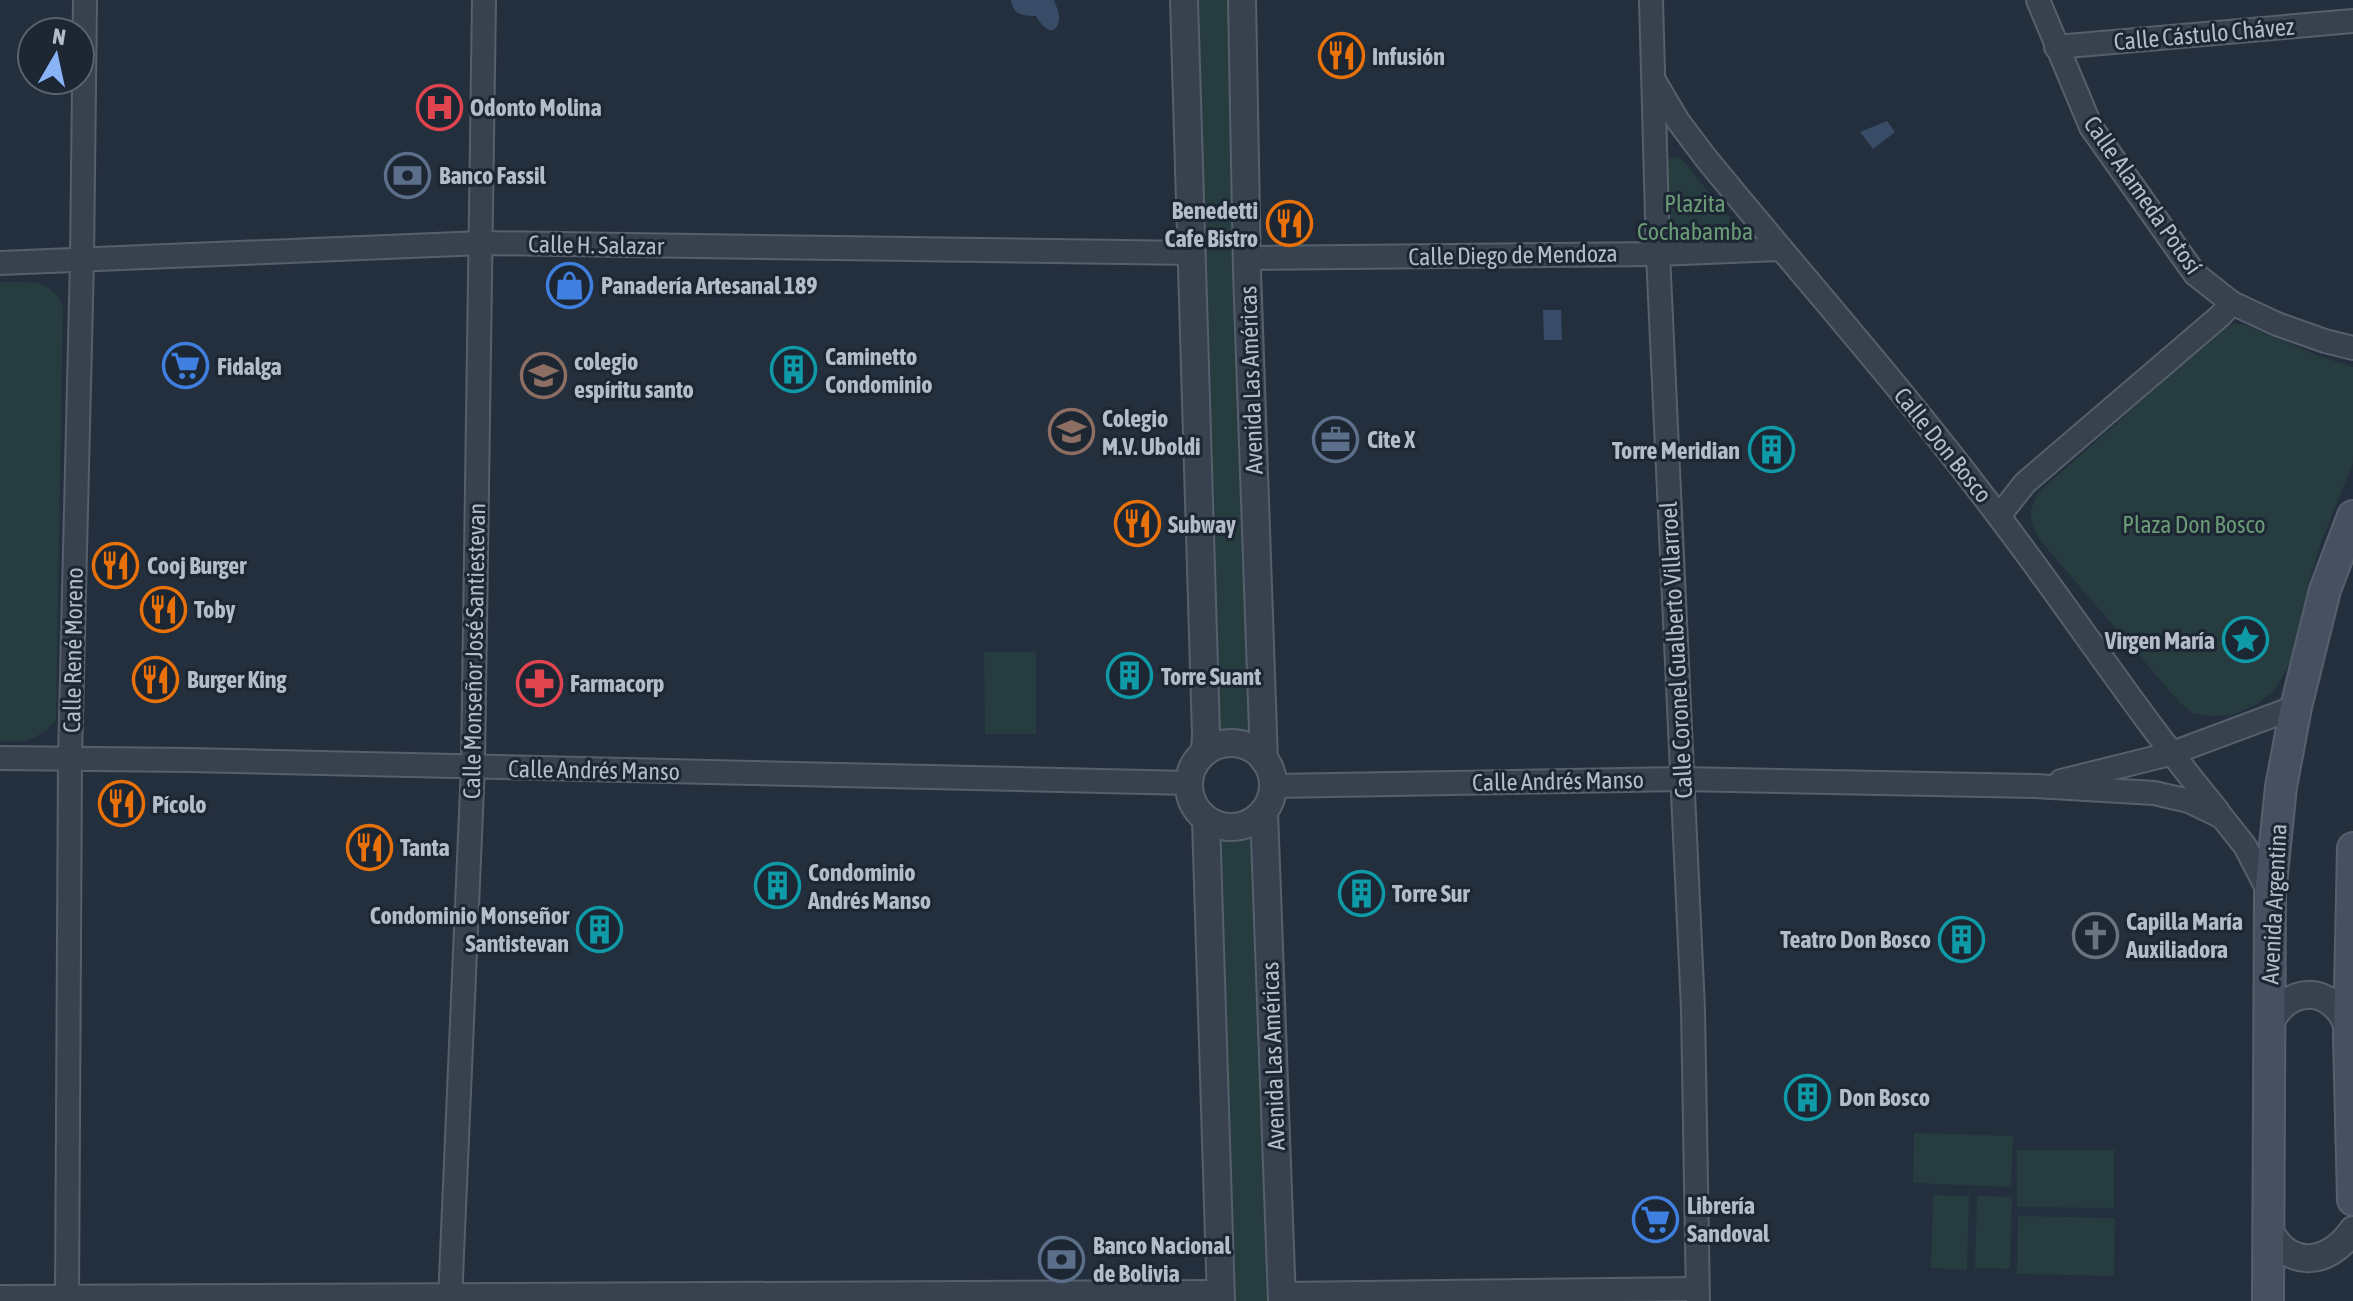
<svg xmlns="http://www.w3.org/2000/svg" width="2353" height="1301" font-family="'Asap Condensed',sans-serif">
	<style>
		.green { fill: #263c3f }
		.water { fill: #394c67 }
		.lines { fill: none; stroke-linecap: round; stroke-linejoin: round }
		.minor-casing { stroke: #565f6c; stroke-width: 26 }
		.tertiary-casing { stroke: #565f6c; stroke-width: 30 }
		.secondary-casing { stroke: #565f6c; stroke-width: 34 }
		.minor { stroke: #38414e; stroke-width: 22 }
		.tertiary { stroke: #38414e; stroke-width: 26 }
		.secondary { stroke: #465061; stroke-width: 30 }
		.labels { text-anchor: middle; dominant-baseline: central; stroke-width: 6; stroke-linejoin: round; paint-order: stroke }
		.street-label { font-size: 24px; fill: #b4bcc9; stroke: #1d2633 }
		.poi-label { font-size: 24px; font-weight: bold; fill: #b4bcc9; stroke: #1d2633; text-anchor: start }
		.park-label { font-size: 24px; fill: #6b9a76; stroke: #1d2633 }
	</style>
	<rect width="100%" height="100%" fill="#242f3e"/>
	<!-- green -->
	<g class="green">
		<polygon points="1191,0 1235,0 1258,734 1229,733 1214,737"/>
		<polygon points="1677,157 1684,162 1738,228 1737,235 1732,241 1685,242 1672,233 1666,162 1670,158"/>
		<path d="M0 282C29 282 50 277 63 307L56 721C35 741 28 742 0 741Z"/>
		<path d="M2232 324H2243L2319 356 2353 367V463L2321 542 2308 585 2296 647 2287 669 2274 691 2257 704 2232 715 2209 716 2193 713 2180 703 2044 545C2030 524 2026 517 2038 493L2213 337Z"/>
		<polygon points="984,652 1036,652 1036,734 985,734"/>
		<polygon points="1214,831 1236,835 1259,832 1273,1301 1229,1301"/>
		<polygon points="1914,1133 2013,1136 2011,1187 1913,1183"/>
		<polygon points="2017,1150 2114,1150 2114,1208 2017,1207"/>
		<polygon points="1933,1195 1969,1196 1967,1270 1931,1268"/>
		<polygon points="1977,1196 2012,1197 2010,1269 1975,1268"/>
		<polygon points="2018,1216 2115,1218 2114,1276 2017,1274"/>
	</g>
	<!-- water -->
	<g class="water">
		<path d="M1011 0H1054C1056 6 1060 14 1059 20 1055 40 1041 26 1036 16 1023 16 1013 15 1011 0Z"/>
		<polygon points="1887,121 1895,132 1873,149 1860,132"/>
		<polygon points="1543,310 1561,310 1562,340 1544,340"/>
	</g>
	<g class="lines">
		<defs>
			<g id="minor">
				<polyline points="1651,0 1658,254 1693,1009 1698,1301"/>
				<polyline points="2038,0 2091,127 2195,274 2232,303 2277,324 2325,341 2353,348"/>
				<polyline points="2056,47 2353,21"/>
				<path d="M1655 82 1678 121 1705 157C1802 276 1905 391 1997 514 2072 612 2139 716 2218 811"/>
				<polyline points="1247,258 1658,254 1779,249"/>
				<polyline points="0,263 482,243 1193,253"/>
				<polyline points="1999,516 2025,483 2220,316 2232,303"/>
				<polyline points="0,758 190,760 1189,783"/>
				<polyline points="2061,781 2170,754 2296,707"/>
				<polyline points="1273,786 1681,779 2035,786 2154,793 2189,801 2222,817 2245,846 2270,894"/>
				<polyline points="1282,1294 1697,1289"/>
				<polyline points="0,1297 1221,1292"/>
				<polyline points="67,1301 70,759 82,260 85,0"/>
				<polyline points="450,1301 473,766 484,0"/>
			</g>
			<g id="tertiary">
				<polyline points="1184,0 1206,735 1205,752"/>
				<polyline points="1242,0 1247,271 1264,760"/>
				<circle cx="1231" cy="785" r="42"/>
				<polyline points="1264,811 1282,1301"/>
				<polyline points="1206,820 1221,1301"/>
				<path d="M2268 1031C2275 999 2312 981 2337 1008 2346 1016 2347 1027 2349 1038"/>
				<path d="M2268 1228C2288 1270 2328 1266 2353 1230"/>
			</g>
			<g id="secondary">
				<polyline points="2353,848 2349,1037 2353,1200"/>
				<polyline points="2268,1301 2270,894 2281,787 2296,707 2325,590 2353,516"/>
			</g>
		</defs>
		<!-- minor casing -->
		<use href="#minor" class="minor-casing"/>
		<!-- tertiary casing -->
		<use href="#tertiary" class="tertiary-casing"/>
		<!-- secondary casing -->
		<use href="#secondary" class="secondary-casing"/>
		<!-- minor -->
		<use href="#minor" class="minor"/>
		<!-- tertiary -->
		<use href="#tertiary" class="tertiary"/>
		<!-- secondary -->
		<use href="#secondary" class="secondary"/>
	</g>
	<!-- icons -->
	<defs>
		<symbol id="restaurant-ring" viewBox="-11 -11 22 22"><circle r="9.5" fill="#1d2633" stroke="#e8710a" stroke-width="1.5"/><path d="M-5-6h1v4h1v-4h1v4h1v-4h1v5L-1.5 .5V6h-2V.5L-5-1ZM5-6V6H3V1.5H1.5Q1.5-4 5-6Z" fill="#e8710a"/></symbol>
		<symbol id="hospital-ring" viewBox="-11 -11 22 22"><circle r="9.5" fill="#1d2633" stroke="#e0444e" stroke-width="1.5"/><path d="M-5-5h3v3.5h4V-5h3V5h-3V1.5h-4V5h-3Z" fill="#e0444e"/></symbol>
		<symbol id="bank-ring" viewBox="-11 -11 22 22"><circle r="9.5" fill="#1d2633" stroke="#5c6f8a" stroke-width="1.5"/><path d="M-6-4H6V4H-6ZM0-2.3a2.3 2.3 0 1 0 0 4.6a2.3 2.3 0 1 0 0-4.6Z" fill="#5c6f8a"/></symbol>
		<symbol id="shop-ring" viewBox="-11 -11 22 22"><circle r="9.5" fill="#1d2633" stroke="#3f7fe0" stroke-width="1.5"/><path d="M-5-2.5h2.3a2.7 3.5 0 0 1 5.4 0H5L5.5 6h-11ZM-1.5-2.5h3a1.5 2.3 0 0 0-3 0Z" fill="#3f7fe0"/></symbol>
		<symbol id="supermarket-ring" viewBox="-11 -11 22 22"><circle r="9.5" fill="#1d2633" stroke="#3f7fe0" stroke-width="1.5"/><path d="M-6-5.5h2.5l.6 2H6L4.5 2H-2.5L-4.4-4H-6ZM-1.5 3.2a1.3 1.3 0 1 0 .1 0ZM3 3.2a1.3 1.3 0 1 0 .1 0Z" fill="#3f7fe0"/></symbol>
		<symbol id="building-ring" viewBox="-11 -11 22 22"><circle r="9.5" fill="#1d2633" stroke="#0f9aa8" stroke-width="1.5"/><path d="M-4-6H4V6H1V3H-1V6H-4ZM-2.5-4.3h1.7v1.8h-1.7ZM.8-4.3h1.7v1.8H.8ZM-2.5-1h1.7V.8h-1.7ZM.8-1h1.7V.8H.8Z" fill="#0f9aa8"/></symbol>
		<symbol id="school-ring" viewBox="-11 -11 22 22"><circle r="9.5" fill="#1d2633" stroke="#8d6e63" stroke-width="1.5"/><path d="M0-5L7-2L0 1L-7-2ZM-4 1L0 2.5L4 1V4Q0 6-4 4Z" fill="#8d6e63"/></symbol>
		<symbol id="office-ring" viewBox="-11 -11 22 22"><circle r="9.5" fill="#1d2633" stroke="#5c6f8a" stroke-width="1.5"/><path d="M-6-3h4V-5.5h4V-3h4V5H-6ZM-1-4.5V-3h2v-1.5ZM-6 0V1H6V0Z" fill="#5c6f8a"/></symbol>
		<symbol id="sight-ring" viewBox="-11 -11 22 22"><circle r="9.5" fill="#1d2633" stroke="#0f9aa8" stroke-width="1.5"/><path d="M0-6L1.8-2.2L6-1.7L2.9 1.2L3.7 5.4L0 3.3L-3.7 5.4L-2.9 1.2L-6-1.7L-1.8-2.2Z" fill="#0f9aa8"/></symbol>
		<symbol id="pharmacy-ring" viewBox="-11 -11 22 22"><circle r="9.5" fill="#1d2633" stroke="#e0444e" stroke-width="1.5"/><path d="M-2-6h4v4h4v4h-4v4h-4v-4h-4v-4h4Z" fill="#e0444e"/></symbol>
		<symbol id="church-ring" viewBox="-11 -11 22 22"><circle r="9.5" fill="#1d2633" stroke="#6b7280" stroke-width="1.5"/><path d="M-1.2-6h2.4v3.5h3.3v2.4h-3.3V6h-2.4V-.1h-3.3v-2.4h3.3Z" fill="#6b7280"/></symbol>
	</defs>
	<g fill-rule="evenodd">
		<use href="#restaurant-ring" x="1316" y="30" width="51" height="51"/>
		<use href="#hospital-ring" x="414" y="82" width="51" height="51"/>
		<use href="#bank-ring" x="382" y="150" width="51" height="51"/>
		<use href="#restaurant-ring" x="1264" y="198" width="51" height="51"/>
		<use href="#shop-ring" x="544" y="260" width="51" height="51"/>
		<use href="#supermarket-ring" x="160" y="340" width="51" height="51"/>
		<use href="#building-ring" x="768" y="344" width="51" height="51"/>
		<use href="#school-ring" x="518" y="350" width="51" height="51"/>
		<use href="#school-ring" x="1046" y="406" width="51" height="51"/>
		<use href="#office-ring" x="1310" y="414" width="51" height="51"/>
		<use href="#building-ring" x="1746" y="424" width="51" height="51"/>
		<use href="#restaurant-ring" x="1112" y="498" width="51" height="51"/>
		<use href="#restaurant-ring" x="90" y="540" width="51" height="51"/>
		<use href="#restaurant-ring" x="138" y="584" width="51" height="51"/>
		<use href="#sight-ring" x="2220" y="614" width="51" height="51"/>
		<use href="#building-ring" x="1104" y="650" width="51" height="51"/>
		<use href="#restaurant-ring" x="130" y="654" width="51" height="51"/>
		<use href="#pharmacy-ring" x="514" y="658" width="51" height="51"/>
		<use href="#restaurant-ring" x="96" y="778" width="51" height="51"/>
		<use href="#restaurant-ring" x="344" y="822" width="51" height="51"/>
		<use href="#building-ring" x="752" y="860" width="51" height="51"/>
		<use href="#building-ring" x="1336" y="868" width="51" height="51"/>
		<use href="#building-ring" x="574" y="904" width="51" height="51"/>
		<use href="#church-ring" x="2070" y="910" width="51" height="51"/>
		<use href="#building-ring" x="1936" y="914" width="51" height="51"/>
		<use href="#building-ring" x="1782" y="1072" width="51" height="51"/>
		<use href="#supermarket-ring" x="1630" y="1194" width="51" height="51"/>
		<use href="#bank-ring" x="1036" y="1234" width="51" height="51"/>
	</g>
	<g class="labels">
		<!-- street labels -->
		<g class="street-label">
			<text transform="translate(2204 34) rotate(-5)">Calle Cástulo Chávez</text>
			<text transform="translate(2143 195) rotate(55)">Calle Alameda Potosí</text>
			<text transform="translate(596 245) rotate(1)">Calle H. Salazar</text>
			<text transform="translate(1513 255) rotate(-1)">Calle Diego de Mendoza</text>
			<text transform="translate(1251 380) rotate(-92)">Avenida Las Américas</text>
			<text transform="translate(1943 445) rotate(51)">Calle Don Bosco</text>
			<text transform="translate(73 650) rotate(-89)">Calle René Moreno</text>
			<text transform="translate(1676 650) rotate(-93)">Calle Coronel Gualberto Villarroel</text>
			<text transform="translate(474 651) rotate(-89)">Calle Monseñor José Santiestevan</text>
			<text transform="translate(594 770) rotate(1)">Calle Andrés Manso</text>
			<text transform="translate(1558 781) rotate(-1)">Calle Andrés Manso</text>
			<text transform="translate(2274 904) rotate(-87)">Avenida Argentina</text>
			<text transform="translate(1273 1056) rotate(-92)">Avenida Las Américas</text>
		</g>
		<!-- poi labels -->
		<g class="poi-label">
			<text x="1372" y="56">Infusión</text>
			<text x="470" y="107">Odonto Molina</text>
			<text x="439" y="175">Banco Fassil</text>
			<text x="1258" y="210" text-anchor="end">Benedetti<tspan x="1258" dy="28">Cafe Bistro</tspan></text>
			<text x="601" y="285">Panadería Artesanal 189</text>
			<text x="825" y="356">Caminetto<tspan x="825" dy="28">Condominio</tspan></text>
			<text x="574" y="361">colegio<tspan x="574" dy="28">espíritu santo</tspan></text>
			<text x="217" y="366">Fidalga</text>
			<text x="1102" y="418">Colegio<tspan x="1102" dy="28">M.V. Uboldi</tspan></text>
			<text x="1367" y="439">Cite X</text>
			<text x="1740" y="450" text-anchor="end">Torre Meridian</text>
			<text x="1168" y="524">Subway</text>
			<text x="147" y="565">Cooj Burger</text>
			<text x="194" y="609">Toby</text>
			<text x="2215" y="640" text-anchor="end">Virgen María</text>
			<text x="1161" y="676">Torre Suant</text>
			<text x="187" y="679">Burger King</text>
			<text x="570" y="683">Farmacorp</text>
			<text x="152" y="804">Pícolo</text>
			<text x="400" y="847">Tanta</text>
			<text x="808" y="872">Condominio<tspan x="808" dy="28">Andrés Manso</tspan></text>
			<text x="1392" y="893">Torre Sur</text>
			<text x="569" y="915" text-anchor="end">Condominio Monseñor<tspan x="569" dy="28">Santistevan</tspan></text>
			<text x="2126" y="921">Capilla María<tspan x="2126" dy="28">Auxiliadora</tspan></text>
			<text x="1931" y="939" text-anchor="end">Teatro Don Bosco</text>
			<text x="1839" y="1097">Don Bosco</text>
			<text x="1687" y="1205">Librería<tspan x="1687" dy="28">Sandoval</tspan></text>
			<text x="1093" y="1245">Banco Nacional<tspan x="1093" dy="28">de Bolivia</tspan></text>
		</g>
		<!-- park labels -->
		<g class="park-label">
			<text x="1695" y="203">Plazita<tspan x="1695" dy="28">Cochabamba</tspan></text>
			<text x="2194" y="524">Plaza Don Bosco</text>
		</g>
	</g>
	<!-- north arrow -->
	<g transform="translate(56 56) rotate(9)"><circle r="38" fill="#1d2633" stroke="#59626f" stroke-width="2"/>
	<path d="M0-6L14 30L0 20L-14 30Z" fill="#8ab4f8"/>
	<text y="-12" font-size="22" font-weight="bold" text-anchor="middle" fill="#b4bcc9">N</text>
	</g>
</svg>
